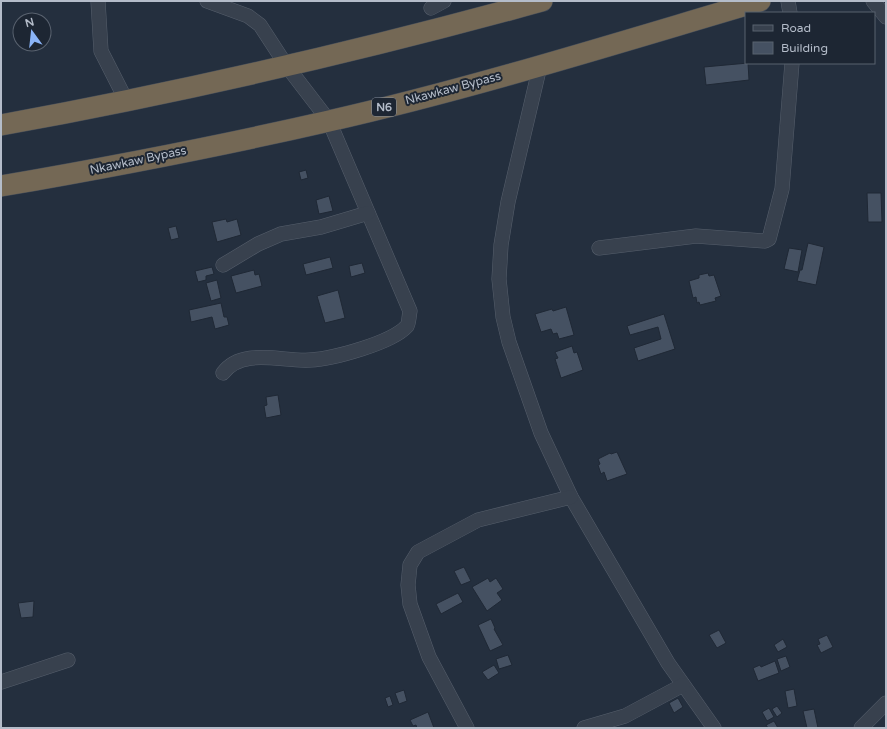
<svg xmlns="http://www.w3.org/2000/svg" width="887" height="729" font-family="'Varela Round',sans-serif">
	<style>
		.building { fill: #455162; stroke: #1f2835 }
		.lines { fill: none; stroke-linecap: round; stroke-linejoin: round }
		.minor-casing { stroke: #565f6c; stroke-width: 15 }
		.highway-casing { stroke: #434c59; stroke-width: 22 }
		.minor { stroke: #38414e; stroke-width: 14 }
		.highway { stroke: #746855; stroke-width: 21 }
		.labels { text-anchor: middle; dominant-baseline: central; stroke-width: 4; stroke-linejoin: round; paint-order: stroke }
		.shield { fill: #1d2633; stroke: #878f9c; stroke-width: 1 }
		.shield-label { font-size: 11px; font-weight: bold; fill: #b4bcc9 }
		.street-label { font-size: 12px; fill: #b4bcc9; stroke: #1d2633 }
	</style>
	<rect width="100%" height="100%" fill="#242f3e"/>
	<!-- building -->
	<g class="building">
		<polygon points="748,63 749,80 706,85 704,67"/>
		<polygon points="306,170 308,178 301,180 299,172"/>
		<polygon points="867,193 881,193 882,222 868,222"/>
		<polygon points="329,196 333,211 319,214 316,200"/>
		<polygon points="226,219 227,222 237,219 241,235 217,242 212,222"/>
		<polygon points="176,226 179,238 171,240 168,228"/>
		<polygon points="808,243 824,247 816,285 797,281 800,270 802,270"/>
		<polygon points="789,248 802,250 798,272 784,269"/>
		<polygon points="330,257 333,268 306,275 303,264"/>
		<polygon points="362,263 365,273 351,277 349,266"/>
		<polygon points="212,267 214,274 206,276 206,280 198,282 195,271"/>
		<polygon points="254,270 255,275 259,274 262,286 236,293 231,276"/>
		<polygon points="708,273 709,276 714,275 721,296 715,298 716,301 700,305 699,302 697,303 696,297 693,298 689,281 699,278 699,275"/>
		<polygon points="217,280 221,298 211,301 206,283"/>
		<polygon points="338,290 345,318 325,323 317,296"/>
		<polygon points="221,303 224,317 227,317 229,325 215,329 212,317 191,322 189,310"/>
		<polygon points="566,307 574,335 559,339 557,333 553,334 551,329 541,332 535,314 552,309 553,311"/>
		<polygon points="664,314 675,349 638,361 634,348 661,339 658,327 630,335 627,326"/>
		<polygon points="572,346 574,353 577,352 583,370 561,378 555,359 558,358 555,352"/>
		<polygon points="278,395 281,415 266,418 264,406 267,405 266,397"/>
		<polygon points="617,452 627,474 607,481 604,472 601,474 598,465 600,464 598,459 610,453 611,454"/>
		<polygon points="464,567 471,581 461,585 454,571"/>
		<polygon points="488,578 490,582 496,578 503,589 497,593 502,600 487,611 472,587"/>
		<polygon points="458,593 463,602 441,614 436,604"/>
		<polygon points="34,601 33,617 21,618 18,603"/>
		<polygon points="491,619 495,628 494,629 503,645 490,651 478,625"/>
		<polygon points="719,630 726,643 717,648 709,635"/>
		<polygon points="827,635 833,647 821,653 817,645 820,644 818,639"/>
		<polygon points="783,639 787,647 778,652 774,645"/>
		<polygon points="508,655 512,665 499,669 496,659"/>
		<polygon points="786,656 790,667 781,671 777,659"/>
		<polygon points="775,661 779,673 758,681 753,668 760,665 761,667"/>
		<polygon points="494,665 499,673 488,680 482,672"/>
		<polygon points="794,689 797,706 788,708 785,691"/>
		<polygon points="404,690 407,701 399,704 395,693"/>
		<polygon points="390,696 393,705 388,707 385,698"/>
		<polygon points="678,698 683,707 674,713 669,703"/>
		<polygon points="777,706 782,713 777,717 772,709"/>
		<polygon points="769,708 774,717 767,721 762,712"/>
		<polygon points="814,709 818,728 807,728 803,711"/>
		<polygon points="428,712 434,728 417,728 416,725 413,726 410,720"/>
		<polygon points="774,721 778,728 768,728 766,725"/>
	</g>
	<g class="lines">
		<defs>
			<g id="minor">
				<polyline points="98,1 101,51 127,102"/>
				<path d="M207 1 248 16 260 25 286 65 329 121 410 311C409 316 409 323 407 326 392 343 332 359 310 360 283 362 242 347 223 373"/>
				<polyline points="788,1 790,13"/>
				<polyline points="873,1 886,17"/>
				<polyline points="431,8 444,1"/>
				<polyline points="540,66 508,202 501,245 499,279 503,317 509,342 541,433 571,497 668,663 714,728"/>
				<polyline points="599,248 696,236 765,241 769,239 782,189 792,63"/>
				<polyline points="223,265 258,244 281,234 321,227 368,213"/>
				<polyline points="1,682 68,660"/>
				<polyline points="467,728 429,657 410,604 408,585 410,565 418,552 478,520 571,497"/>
				<polyline points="584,728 625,716 683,685"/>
				<polyline points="861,728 886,703"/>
			</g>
			<g id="highway">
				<path d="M1 125C183 92 364 50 542 1"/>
				<path d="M1 186C111 167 220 146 329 121 474 88 617 43 760 1"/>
			</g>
		</defs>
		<!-- minor casing -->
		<use href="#minor" class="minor-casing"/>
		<!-- highway casing -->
		<use href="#highway" class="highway-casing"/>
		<!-- minor -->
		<use href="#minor" class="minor"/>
		<!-- highway -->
		<use href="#highway" class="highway"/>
	</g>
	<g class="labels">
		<!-- shield labels -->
		<rect class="shield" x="372" y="98" width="24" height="18" rx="3"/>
		<g class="shield-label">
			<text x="384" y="107">N6</text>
		</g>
		<!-- street labels -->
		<g class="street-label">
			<text transform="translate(453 88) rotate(-15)">Nkawkaw Bypass</text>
			<text transform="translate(138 160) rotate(-12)">Nkawkaw Bypass</text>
		</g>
	</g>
	<!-- border -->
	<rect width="887" height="729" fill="none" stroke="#b4bcc9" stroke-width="4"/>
	<!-- legend -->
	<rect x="745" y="12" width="130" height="52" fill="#1d2633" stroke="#59626f"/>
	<rect x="753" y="25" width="20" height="6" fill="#38414e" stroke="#59626f"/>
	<text x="781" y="32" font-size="12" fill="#b4bcc9">Road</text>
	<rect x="753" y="42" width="20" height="12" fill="#455162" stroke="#59626f"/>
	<text x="781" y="52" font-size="12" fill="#b4bcc9">Building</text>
	<!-- north arrow -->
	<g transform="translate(32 32) rotate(345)"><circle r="19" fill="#1d2633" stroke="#59626f"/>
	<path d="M0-3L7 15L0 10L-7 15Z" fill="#8ab4f8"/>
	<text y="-6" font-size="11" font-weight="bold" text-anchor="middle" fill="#b4bcc9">N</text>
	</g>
</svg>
